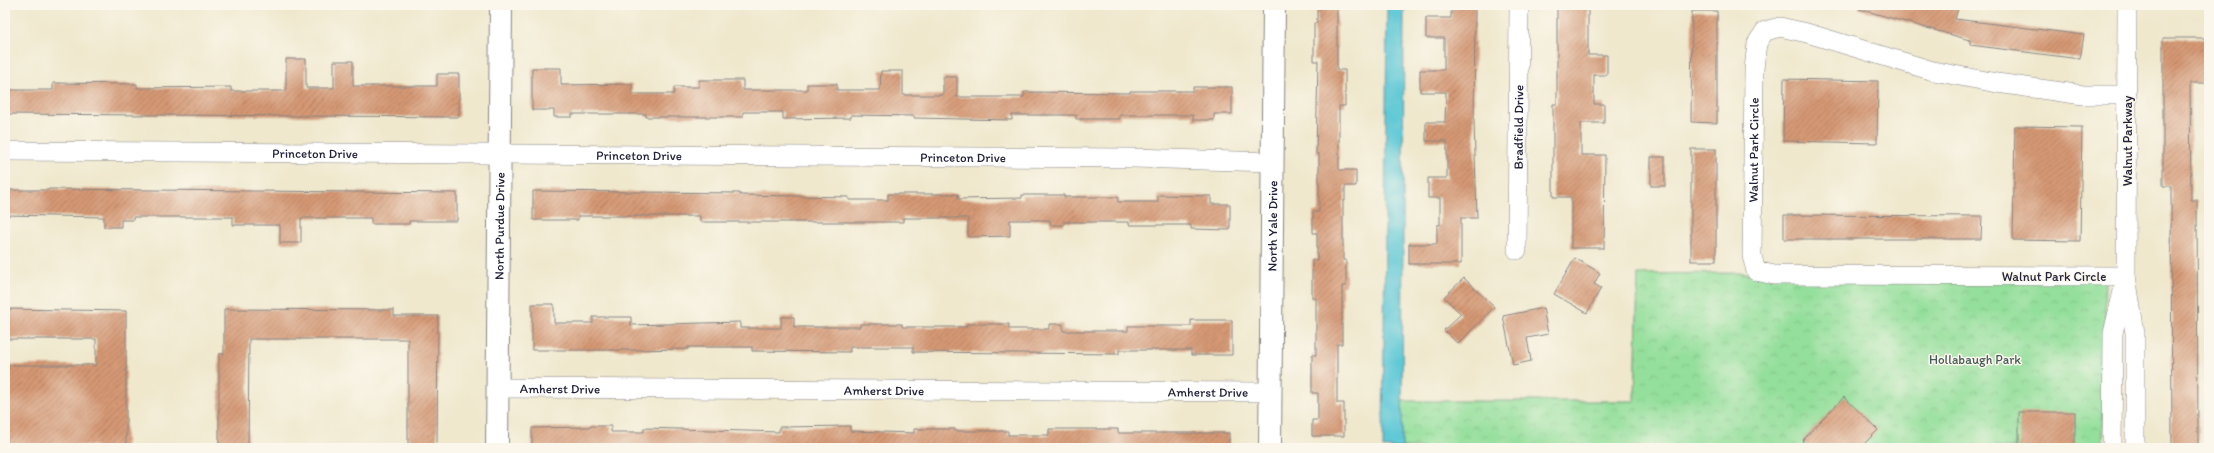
<svg xmlns="http://www.w3.org/2000/svg" width="2214" height="453" font-family="Itim,sans-serif">
	<style>
		.park { fill: url(#park-crowns); stroke: #5b806b }
		.water { fill: #5dc8d6; stroke: #407588 }
		.building { fill: url(#building-hatch) }
		.lines { fill: none; stroke-linecap: round; stroke-linejoin: round }
		.minor-casing { stroke: #888584; stroke-width: 20 }
		.tertiary-casing { stroke: #888584; stroke-width: 24 }
		.minor { stroke: #fff; stroke-width: 19 }
		.tertiary { stroke: #fff; stroke-width: 22 }
		.labels { text-anchor: middle; dominant-baseline: central; stroke-width: 3; stroke-linejoin: round; paint-order: stroke }
		.street-label { font-size: 13px; fill: #22223b; stroke: #fbf7ec }
		.park-label { font-size: 13px; fill: #445b58; stroke: #fbf7ec }
	</style>
	<defs>
		<pattern id="park-crowns" width="20" height="18" patternUnits="userSpaceOnUse"><rect width="20" height="18" fill="#94df9b"/><path d="M2 6a3 3 0 1 1 6 0M12 15a3 3 0 1 1 6 0" fill="none" stroke="#7fbf86"/></pattern>
		<pattern id="building-hatch" width="6" height="6" patternUnits="userSpaceOnUse"><rect width="6" height="6" fill="#d59975"/><path d="M-1 1l2-2M0 6l6-6M5 7l2-2" fill="none" stroke="#ac7c61"/></pattern>
	</defs>
	<rect width="100%" height="100%" fill="#fbf7ec"/>
	<filter id="ink" filterUnits="userSpaceOnUse"><feTurbulence type="fractalNoise" baseFrequency=".025" numOctaves="2"/><feDisplacementMap in="SourceGraphic" scale="8" xChannelSelector="R" yChannelSelector="G"/><feConvolveMatrix kernelMatrix="1 2 1 2 8 2 1 2 1" color-interpolation-filters="sRGB"/></filter>
	<filter id="wash" filterUnits="userSpaceOnUse"><feTurbulence type="fractalNoise" baseFrequency=".012" numOctaves="4" result="noise"/><feDisplacementMap in="SourceGraphic" scale="16" xChannelSelector="R" yChannelSelector="G"/><feGaussianBlur stdDeviation="0.9" result="paint"/><feColorMatrix in="noise" values="0 0 0 0 0 0 0 0 0 0 0 0 0 0 0 0 0 1.4 0 .05"/><feComposite in="paint" operator="in"/></filter>
	<g filter="url(#wash)">
		<rect width="100%" height="100%" fill="#efe8cd"/>
		<!-- park -->
		<polygon class="park" points="2106,269 2103,448 1389,448 1390,401 1635,401 1638,274"/>
		<!-- water -->
		<polygon class="water" points="1387,5 1404,5 1402,448 1383,448"/>
		<g id="blocks">
			<!-- building -->
			<g class="building">
				<polygon points="1317,5 1337,5 1337,70 1345,70 1345,106 1339,106 1339,170 1356,170 1356,186 1345,186 1345,201 1343,201 1343,260 1346,260 1346,286 1342,286 1342,344 1337,344 1337,403 1344,403 1344,436 1312,436 1312,420 1318,420 1318,393 1312,393 1312,355 1316,355 1316,298 1312,298 1312,260 1317,260 1317,233 1313,233 1313,212 1319,212 1319,154 1316,154 1318,61 1314,61 1314,23 1317,23"/>
				<polygon points="1451,5 1475,5 1474,122 1477,218 1461,218 1461,264 1409,264 1409,244 1437,244 1437,225 1440,225 1440,198 1428,198 1428,178 1447,178 1447,141 1426,141 1426,122 1445,122 1446,92 1420,92 1420,70 1444,70 1444,38 1426,38 1426,18 1451,18"/>
				<polygon points="1557,5 1588,5 1588,55 1607,55 1607,75 1594,75 1594,104 1604,104 1604,123 1581,123 1581,155 1605,155 1604,248 1571,248 1571,197 1553,197 1553,104 1557,104"/>
				<polygon points="1859,5 1959,5 1955,19 2084,35 2080,59 1970,45 1970,40 1859,9"/>
				<polygon points="1692,11 1717,11 1717,123 1691,122"/>
				<polygon points="2163,38 2209,38 2209,83 2190,83 2191,200 2197,200 2198,448 2172,448 2171,186 2163,186"/>
				<polygon points="286,59 306,59 306,88 334,88 334,61 353,61 353,86 437,86 437,74 459,74 459,117 6,114 6,90 53,90 53,83 137,84 137,88 231,87 231,91 286,91"/>
				<polygon points="532,68 561,68 561,85 632,84 632,94 674,94 674,87 699,87 699,80 743,80 743,90 807,90 807,84 837,84 837,90 880,90 881,71 903,71 903,95 943,95 943,77 957,77 957,97 1024,97 1024,92 1130,93 1130,91 1193,91 1193,87 1232,87 1232,114 1214,114 1214,120 1193,120 1193,115 1120,115 1120,119 1076,119 1076,115 1012,115 1012,120 914,118 914,116 851,115 851,118 783,119 783,112 743,112 743,117 646,117 646,114 572,114 572,117 554,117 554,110 532,110"/>
				<polygon points="1784,79 1878,81 1877,143 1783,141"/>
				<polygon points="2015,126 2082,127 2080,241 2013,240"/>
				<rect x="1691" y="149" width="25" height="112"/>
				<rect x="1651" y="157" width="14" height="29"/>
				<polygon points="49,189 457,193 457,221 409,221 409,224 371,224 371,218 301,218 301,243 280,243 280,225 233,225 233,217 133,217 133,220 121,220 121,227 104,227 104,217 5,215 5,190 49,190"/>
				<polygon points="533,191 740,193 740,195 849,197 849,200 888,200 888,194 958,194 958,199 1022,198 1022,195 1064,195 1064,197 1118,197 1118,202 1158,202 1158,195 1211,196 1211,204 1230,204 1230,230 1191,229 1191,225 1129,225 1129,222 1064,222 1064,225 1050,225 1050,220 1010,220 1010,236 968,237 968,218 903,218 903,222 700,222 700,216 578,216 578,220 533,220"/>
				<polygon points="1784,215 1982,216 1981,239 1784,239"/>
				<polygon points="1575,258 1600,273 1594,284 1601,288 1587,313 1554,294"/>
				<polygon points="1464,278 1494,307 1458,344 1444,330 1461,314 1444,297"/>
				<polygon points="532,304 554,304 554,323 593,323 593,317 631,317 631,325 740,322 740,328 781,328 781,317 794,317 794,327 860,327 860,324 902,324 902,327 967,327 967,324 1009,324 1009,329 1049,329 1049,324 1063,324 1063,331 1128,331 1128,326 1191,326 1191,320 1232,320 1232,355 1191,355 1191,350 1119,350 1119,354 913,352 913,347 850,347 850,352 752,351 752,347 688,347 688,349 631,350 532,350"/>
				<polygon points="1543,308 1548,334 1527,338 1531,361 1513,365 1503,316"/>
				<polygon points="8,309 126,311 126,448 95,448 95,446 7,446 8,365 96,365 96,339 8,339"/>
				<polygon points="224,309 394,310 394,316 438,316 437,448 408,448 408,339 249,339 248,448 219,448 219,354 224,354"/>
				<polygon points="1844,397 1878,430 1860,448 1810,448 1802,441"/>
				<rect x="2019" y="412" width="56" height="36"/>
				<polygon points="591,426 611,426 611,432 644,432 644,428 779,432 779,427 850,426 850,431 914,433 914,429 955,429 955,431 1008,431 1008,435 1049,435 1049,429 1118,429 1118,433 1229,433 1229,448 532,448 532,428 591,427"/>
			</g>
		</g>
	</g>
	<g filter="url(#ink)">
		<use href="#blocks" fill-opacity="0" stroke="#888584" stroke-width="1"/>
		<g class="lines">
			<defs>
				<g id="minor">
					<polyline points="2127,5 2126,276 2135,333 2135,448"/>
					<path id="s1" d="M5 151 1133 158 1272 162"/>
					<path id="s2" d="M1517 250 1519 5"/>
					<path id="s3" d="M2126 276 1774 275 1756 271 1752 256 1754 69 1757 43 1765 31 1780 27 1807 33 1933 71 1997 83 2083 95H2127"/>
					<path id="s4" d="M498 388 1270 392"/>
					<polyline points="2112,448 2113,333 2124,287"/>
				</g>
				<g id="tertiary">
					<path id="s5" d="M497 448 501 5"/>
					<path id="s6" d="M1270 448 1274 5"/>
				</g>
			</defs>
			<!-- minor casing -->
			<use href="#minor" class="minor-casing"/>
			<!-- tertiary casing -->
			<use href="#tertiary" class="tertiary-casing"/>
			<!-- minor -->
			<use href="#minor" class="minor"/>
			<!-- tertiary -->
			<use href="#tertiary" class="tertiary"/>
		</g>
	</g>
	<g class="labels">
		<!-- street labels -->
		<g class="street-label">
			<text stroke="none"><textPath href="#s2" startOffset="123">Bradfield Drive</textPath></text>
			<text transform="translate(2127 141) rotate(-90)">Walnut Parkway</text>
			<text stroke="none"><textPath href="#s3" startOffset="492">Walnut Park Circle</textPath></text>
			<text stroke="none"><textPath href="#s1" startOffset="310">Princeton Drive</textPath></text>
			<text stroke="none"><textPath href="#s1" startOffset="634">Princeton Drive</textPath></text>
			<text stroke="none"><textPath href="#s1" startOffset="958">Princeton Drive</textPath></text>
			<text stroke="none"><textPath href="#s6" startOffset="222">North Yale Drive</textPath></text>
			<text stroke="none"><textPath href="#s5" startOffset="222">North Purdue Drive</textPath></text>
			<text x="2054" y="276">Walnut Park Circle</text>
			<text stroke="none"><textPath href="#s4" startOffset="62">Amherst Drive</textPath></text>
			<text stroke="none"><textPath href="#s4" startOffset="386">Amherst Drive</textPath></text>
			<text stroke="none"><textPath href="#s4" startOffset="710">Amherst Drive</textPath></text>
		</g>
		<!-- park labels -->
		<g class="park-label">
			<text x="1975" y="359">Hollabaugh Park</text>
		</g>
	</g>
	<!-- margin -->
	<rect width="2214" height="453" fill="none" stroke="#fbf7ec" stroke-width="20"/>
</svg>
